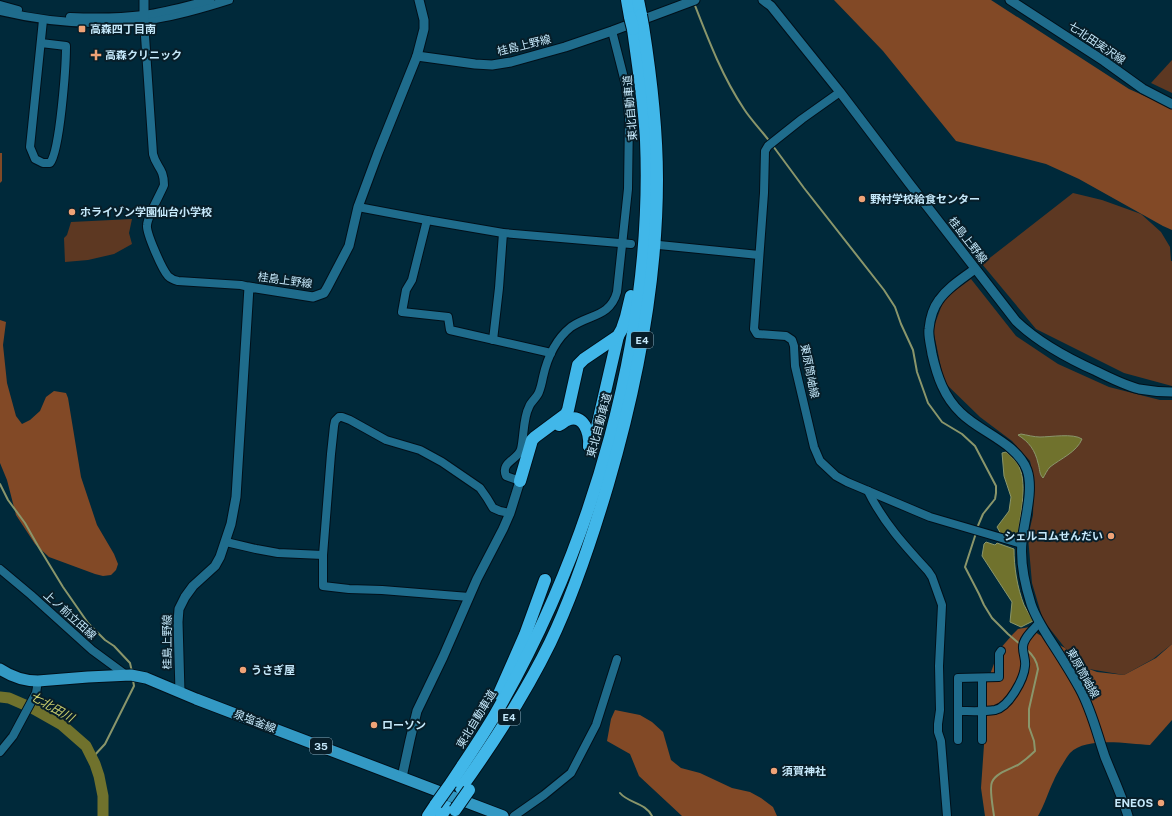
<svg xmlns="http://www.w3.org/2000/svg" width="1172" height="816" font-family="'Public Sans','Noto Sans JP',sans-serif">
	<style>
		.green { fill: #5d3822 }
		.forest { fill: #824926 }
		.water { fill: #70722d; stroke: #8a966b }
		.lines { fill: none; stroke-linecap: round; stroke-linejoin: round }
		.stream { stroke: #8a966b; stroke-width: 2 }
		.river { stroke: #70722d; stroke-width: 11 }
		.minor-casing { stroke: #00101a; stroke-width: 10 }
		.tertiary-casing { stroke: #00101a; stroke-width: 11 }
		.primary-casing { stroke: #00101a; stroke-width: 13 }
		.motorway-casing { stroke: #00101a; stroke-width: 14 }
		.minor { stroke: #1f6c8c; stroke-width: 8 }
		.tertiary { stroke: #1f6c8c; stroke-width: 9 }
		.primary { stroke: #3399c4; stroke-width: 11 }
		.motorway { stroke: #41b7e9; stroke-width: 12 }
		.motorway-bridge-casing { stroke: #00101a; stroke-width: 14; stroke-linecap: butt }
		.motorway-bridge { stroke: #41b7e9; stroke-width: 12 }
		.poi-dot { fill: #efa377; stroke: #071e29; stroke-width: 1.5 }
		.labels { text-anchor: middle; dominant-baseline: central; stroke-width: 4; stroke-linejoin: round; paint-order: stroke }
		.shield { fill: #071e29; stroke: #8dacbc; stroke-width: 1 }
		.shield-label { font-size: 10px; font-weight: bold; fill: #c6e9fb }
		.poi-label { font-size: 11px; font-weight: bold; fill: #c6e9fb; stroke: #071e29; text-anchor: start }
		.street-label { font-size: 11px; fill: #c6e9fb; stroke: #071e29 }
		.water-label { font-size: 12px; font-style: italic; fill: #cdd16f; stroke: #071e29 }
	</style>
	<rect width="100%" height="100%" fill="#00293a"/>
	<!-- green -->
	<g class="green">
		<polygon points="1172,60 1172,93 1151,83"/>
		<polygon points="1073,193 1102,200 1141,214 1161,232 1170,247 1171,261 1172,261 1172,386 1124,373 1036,329 982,264"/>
		<polygon points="132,219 129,233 132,244 114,254 88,260 65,262 64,238 67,235 71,222"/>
		<polygon points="971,279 1016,336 1058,364 1109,387 1160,400 1172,400 1172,644 1153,659 1124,675 1089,669 1065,648 1043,620 1032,583 1028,537 1033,515 1034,480 1030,461 1012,441 980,417 944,382 933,329 943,302 952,293"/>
	</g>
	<!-- forest -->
	<g class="forest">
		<polygon points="834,0 991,0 1129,89 1172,108 1172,230 1163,226 1079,179 1046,164 956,141 883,51"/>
		<polygon points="0,153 2,153 2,181 0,183"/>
		<polygon points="0,320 6,322 3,345 7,383 16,416 22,424 30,420 40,411 46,397 54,391 66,393 68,398 81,477 97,525 114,554 118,564 116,570 111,575 103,576 95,574 49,557 35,544 16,515 7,480 0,463"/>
		<path d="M1030 627 1038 634 1065 648 1080 664 1089 669 1097 672 1124 675 1156 658 1172 644V720L1150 745C1128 744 1087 736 1070 753 1066 758 1057 773 1054 780 1048 792 1045 804 1038 816H985L981 788 984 745 983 723 984 691 999 650 1013 634 1018 629Z"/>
		<polygon points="615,710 640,715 652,722 663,732 671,760 681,768 700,773 732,788 750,792 761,798 773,807 777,816 682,816 639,776 630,754 607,741 611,719"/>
	</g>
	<!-- water -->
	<g class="water">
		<path d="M1021 434C1027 435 1034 437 1040 437 1051 437 1073 433 1082 439 1077 452 1060 459 1050 467 1047 470 1045 475 1043 478 1039 474 1040 469 1038 463 1035 450 1029 442 1018 435Z"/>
		<path d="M1006 452C1010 455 1014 459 1017 463 1029 481 1020 514 1018 535L1015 538 1001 534 997 527 1009 511 1011 497 1004 476 1002 453Z"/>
		<path d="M986 542 995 545 997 543 1014 549C1014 567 1017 587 1024 605 1027 610 1030 616 1033 621L1021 627 1010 622 1012 602 982 556 984 544Z"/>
	</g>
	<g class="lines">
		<!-- stream -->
		<g class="stream">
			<path d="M694 3C708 39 722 76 744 109 751 120 762 131 770 142"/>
			<polyline points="773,146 804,188 884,290 895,307 901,324 913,350 917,372 928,403 942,422 962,434 975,446 996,486 996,493 995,499 983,514 977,528"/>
			<polyline points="0,484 8,500 25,523 38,546 63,587 88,623 105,640 114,646 130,663 132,672"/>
			<polyline points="976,533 965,567 979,594 984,605 992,618 1008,634 1021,645"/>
			<polyline points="92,758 105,744 134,686 133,680"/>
			<path d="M620 793C628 803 646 803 652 816"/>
			<path d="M994 816C993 808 989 788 992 782 996 773 1010 769 1018 765 1024 761 1030 756 1035 751L1034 741 1029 727V709L1038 669C1037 661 1032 654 1026 649"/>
		</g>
		<!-- river -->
		<polyline class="river" points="0,697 9,698 32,708 62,725 86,746 95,764 99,776 103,796 103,816"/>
		<defs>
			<g id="minor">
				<polyline points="0,5 18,10"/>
				<path d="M0 11C50 23 103 27 155 19 180 15 204 8 229 0"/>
				<path d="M70 17C94 18 119 18 144 15 166 12 188 6 210 0"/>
				<path d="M144 21 153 154C156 167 164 168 164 185 160 195 148 215 147 225 146 233 162 269 168 276 171 279 174 280 178 281L241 285 249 287"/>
				<path d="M41 43 66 46C66 66 60 151 50 163H43L35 159 30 147 43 20"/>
				<polyline points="840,92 802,119 768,146 765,151 764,193 754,329 757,334 786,336 792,340 794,346 795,366 814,447 820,461 836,476 847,482 911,509 930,517 1022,544"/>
				<polyline points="358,207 427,220 503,233 631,244"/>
				<polyline points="427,220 412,280 406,290 402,312 448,317 450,330 551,353"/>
				<polyline points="659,245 759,255"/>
				<polyline points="493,340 499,288 503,233"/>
				<path d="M520 481 506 476C500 462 518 460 521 449 524 437 523 418 529 407 531 401 537 398 539 392 541 387 542 382 543 377 547 359 556 339 571 327 590 314 610 317 617 292L628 189 629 116 626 86 612 31"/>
				<path d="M868 491C883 522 905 546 928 571L932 577 942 605 939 666 940 710 938 724V732L941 741 947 816"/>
				<polyline points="226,542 256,549 278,553 323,555"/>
				<polyline points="0,569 31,595 92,650 126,675"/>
				<polyline points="469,597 382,590 349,589 323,586 323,555 331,454 334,426 335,421 339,417 342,417 350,420 386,440 420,450 442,462 480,488 487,498 493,508 500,511 510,513"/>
				<path d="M958 711C970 711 983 712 995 710 1009 707 1024 679 1025 666 1026 660 1023 654 1023 648 1022 639 1034 629 1039 623"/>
				<polyline points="958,740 958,678 999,677 999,654 1001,651"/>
				<polyline points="982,740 982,678"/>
				<polyline points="0,752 13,736 36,693 38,681"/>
				<polyline points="514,816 544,795 571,773 596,725 617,659"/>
			</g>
			<g id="tertiary">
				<polyline points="144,0 144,21"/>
				<path d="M763 0 771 6 840 92 909 183 1016 321C1039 343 1067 358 1096 371 1110 378 1124 385 1139 389 1150 391 1161 392 1172 392"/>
				<polyline points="1010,0 1104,61 1143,89 1172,104"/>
				<polyline points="417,56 424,29 424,20 419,0"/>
				<path d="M975 269C963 278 948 287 939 300 933 308 930 319 929 329 928 337 931 346 932 354 937 376 944 397 961 413 980 432 1017 443 1027 470 1034 490 1024 521 1022 542 1020 562 1025 585 1031 604 1036 619 1045 632 1054 646 1063 660 1072 674 1080 689 1092 711 1097 734 1105 757 1113 777 1122 796 1128 816"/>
				<polyline points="180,692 178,622 179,609 185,597 193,586 215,566 220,557 231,524 236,497 249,287 313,297 324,293 327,288 349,246 358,207 378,153 417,56 475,64 492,65 511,62 565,47 612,31 695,0"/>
				<polyline points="402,777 410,740 417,711 443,657 477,579 503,529 510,513 520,481"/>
			</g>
			<path id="primary" d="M0 669C12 677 24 681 38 681L88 677 131 675 146 678 196 699 503 816"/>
			<g id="motorway">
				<polyline points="627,0 630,17"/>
				<polyline points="638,0 641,15"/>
				<path d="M559 425C562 424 564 421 567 420 584 412 590 434 589 446"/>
				<polyline points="589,446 593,440 596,431 618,336"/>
				<polyline points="520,481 532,440 535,437 566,414 568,410 578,365 584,359 618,336 622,329 626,317 631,296"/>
				<polyline points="499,694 525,635 545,580"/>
				<path d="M451 783C466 760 482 737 496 713 593 545 654 334 646 140 644 103 638 66 633 29"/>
				<path d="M461 788C494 742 525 694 550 643 574 593 592 538 608 484 637 385 657 282 657 179 657 127 651 77 643 26"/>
				<polyline points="428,816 436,804"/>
				<polyline points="441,816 447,807"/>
			</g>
		</defs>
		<!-- minor casing -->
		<use href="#minor" class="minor-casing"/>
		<!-- tertiary casing -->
		<use href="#tertiary" class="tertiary-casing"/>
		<!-- primary casing -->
		<use href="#primary" class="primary-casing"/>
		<!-- motorway casing -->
		<use href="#motorway" class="motorway-casing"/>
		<!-- minor -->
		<use href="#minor" class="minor"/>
		<!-- tertiary -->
		<use href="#tertiary" class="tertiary"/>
		<!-- primary -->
		<use href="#primary" class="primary"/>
		<!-- motorway -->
		<use href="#motorway" class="motorway"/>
		<defs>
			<g id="motorway-bridge">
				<polyline points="641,15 643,26"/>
				<polyline points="630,17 633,29"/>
				<polyline points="436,804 451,783"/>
				<polyline points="455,810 469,790"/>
			</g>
		</defs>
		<!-- motorway-bridge casing -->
		<use href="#motorway-bridge" class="motorway-bridge-casing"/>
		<!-- motorway-bridge -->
		<use href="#motorway-bridge" class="motorway-bridge"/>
	</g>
	<!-- markers -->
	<g class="poi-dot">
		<rect x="78" y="25" width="8" height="8" rx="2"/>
		<path d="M94 49h4v4h4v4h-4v4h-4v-4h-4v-4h4z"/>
		<circle cx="862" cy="199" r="4"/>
		<circle cx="72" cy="212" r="4"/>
		<circle cx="1111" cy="536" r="4"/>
		<circle cx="243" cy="670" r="4"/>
		<circle cx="374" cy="725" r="4"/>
		<circle cx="774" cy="771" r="4"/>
		<circle cx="1161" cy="803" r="4"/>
	</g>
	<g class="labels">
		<!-- shield labels -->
		<g class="shield">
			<rect x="631" y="332" width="22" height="16" rx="3"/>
			<rect x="498" y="709" width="22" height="16" rx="3"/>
			<rect x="310" y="738" width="22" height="16" rx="3"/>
		</g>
		<g class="shield-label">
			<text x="642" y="340">E4</text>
			<text x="509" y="717">E4</text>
			<text x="321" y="746">35</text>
		</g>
		<!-- poi labels -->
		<g class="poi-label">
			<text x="90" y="29">高森四丁目南</text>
			<text x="105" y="55">高森クリニック</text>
			<text x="870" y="199">野村学校給食センター</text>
			<text x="80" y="212">ホライゾン学園仙台小学校</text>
			<text x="1103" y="536" text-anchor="end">シェルコムせんだい</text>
			<text x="251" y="670">うさぎ屋</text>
			<text x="382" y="725">ローソン</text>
			<text x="782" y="771">須賀神社</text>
			<text x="1153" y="803" text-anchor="end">ENEOS</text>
		</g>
		<!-- street labels -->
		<g class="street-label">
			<text transform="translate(1097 43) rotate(34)">七北田実沢線</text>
			<text transform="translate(524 45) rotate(-14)">桂島上野線</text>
			<text transform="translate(630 108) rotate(-95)">東北自動車道</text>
			<text transform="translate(968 240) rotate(52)">桂島上野線</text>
			<text transform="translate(285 280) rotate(8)">桂島上野線</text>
			<text transform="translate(810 371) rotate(79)">東原筒岫線</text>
			<text transform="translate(599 425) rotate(-75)">東北自動車道</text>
			<text transform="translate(70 615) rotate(42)">上ノ前立田線</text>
			<text transform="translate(167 642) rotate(-90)">桂島上野線</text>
			<text transform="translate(1083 673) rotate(61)">東原筒岫線</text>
			<text transform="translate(476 719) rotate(-59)">東北自動車道</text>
			<text transform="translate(255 721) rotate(21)">泉塩釜線</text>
		</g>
		<!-- water labels -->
		<g class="water-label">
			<text transform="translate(52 707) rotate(30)">七北田川</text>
		</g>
	</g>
</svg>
